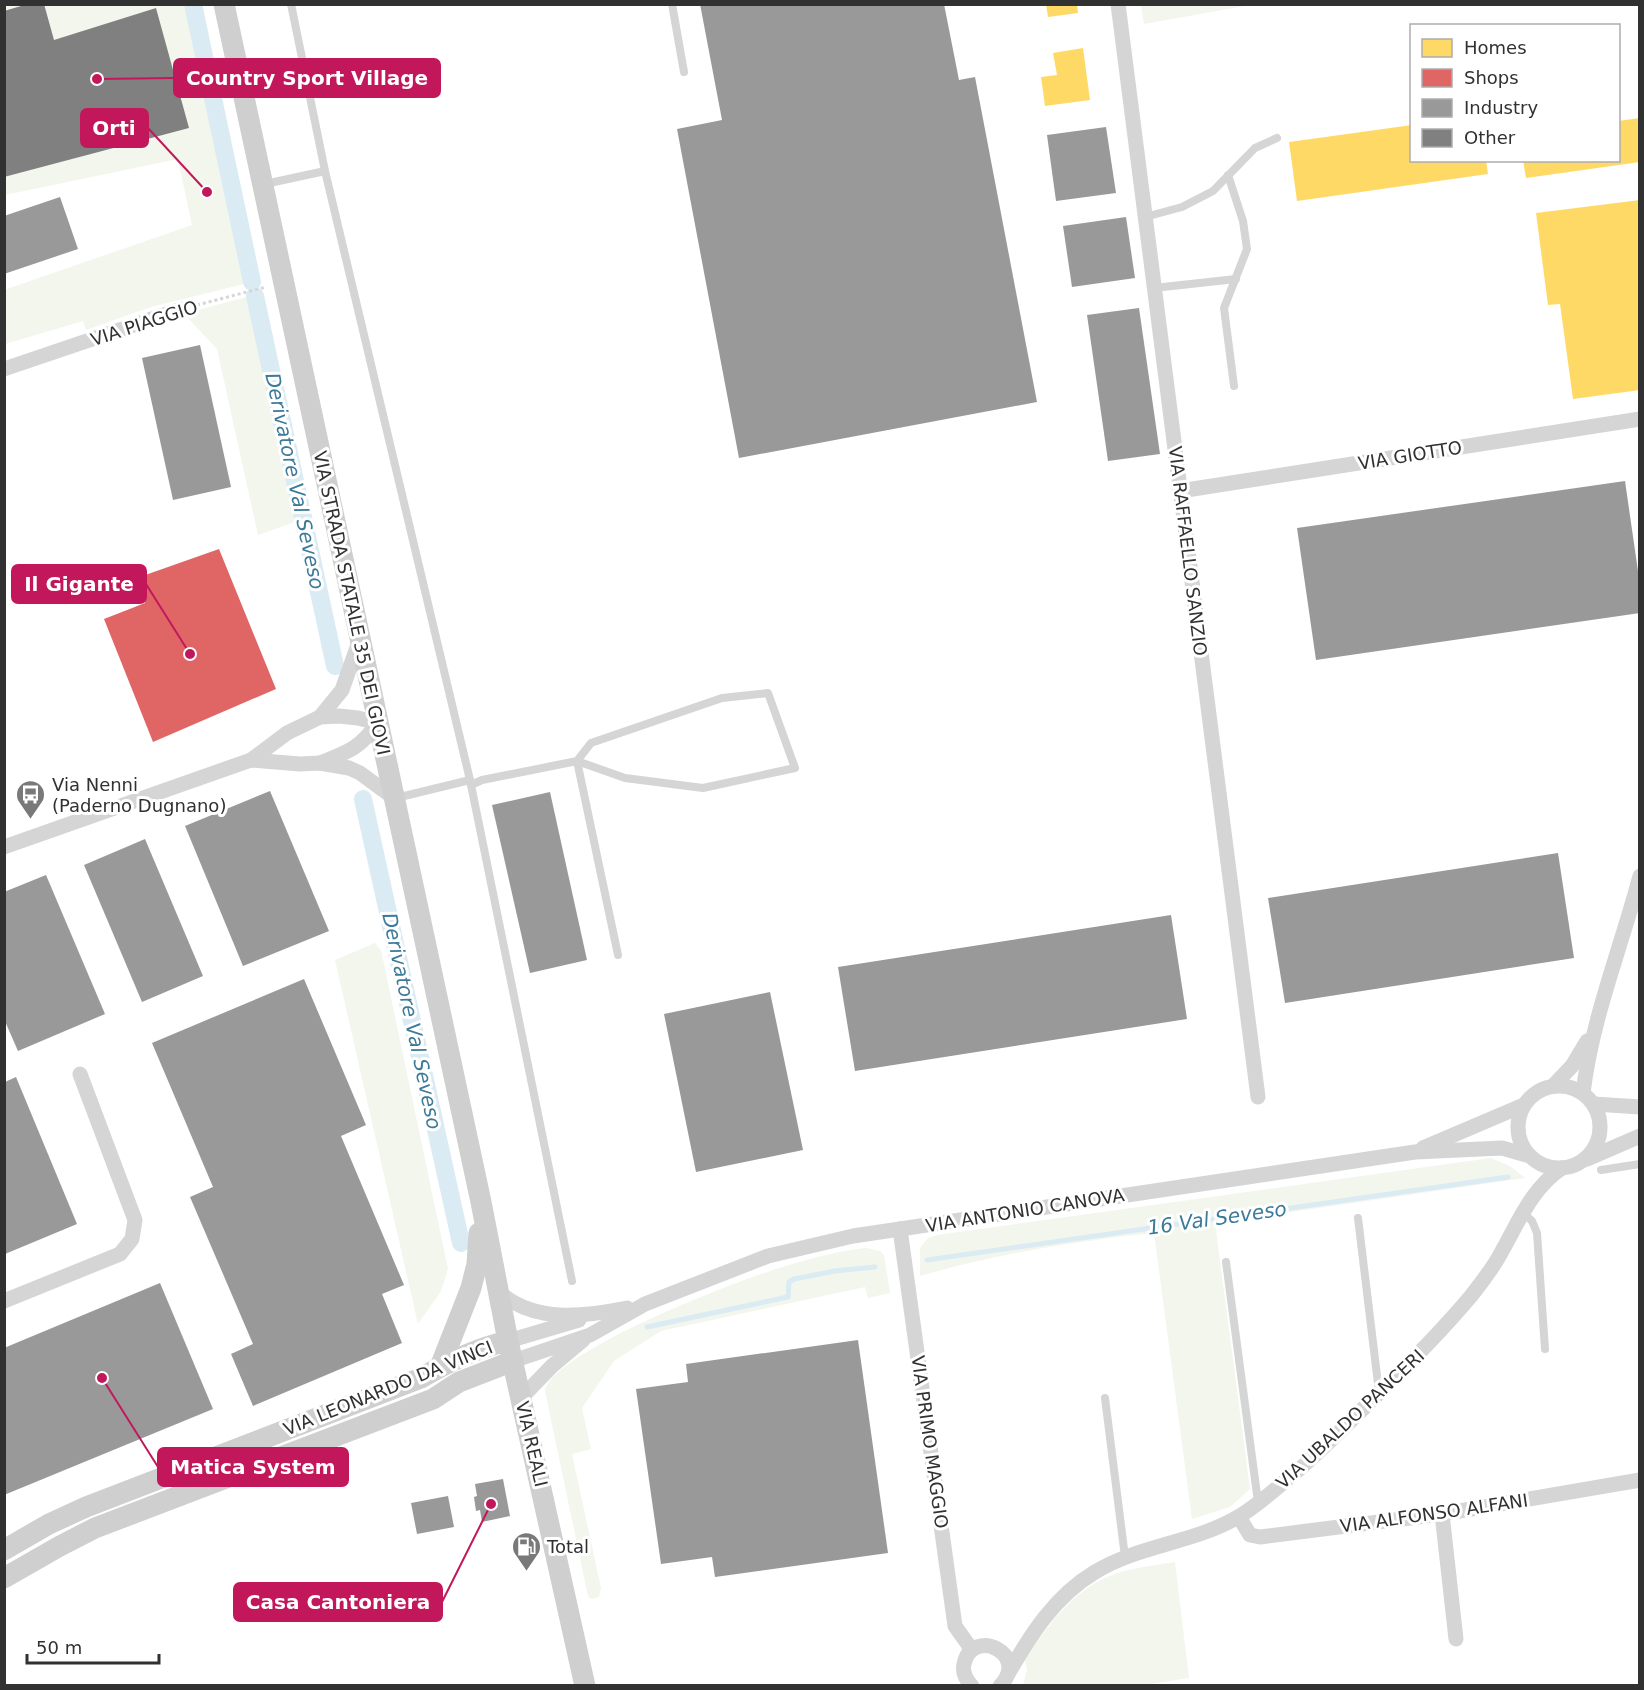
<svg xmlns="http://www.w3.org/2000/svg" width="1644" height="1690" font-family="'DejaVu Sans',sans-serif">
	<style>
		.green { fill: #f2f6ed }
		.homes { fill: #ffd966 }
		.shops { fill: #e06666 }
		.industry { fill: #999 }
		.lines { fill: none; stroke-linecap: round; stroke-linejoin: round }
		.stream { stroke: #dbebf3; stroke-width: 5 }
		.canal { stroke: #dbebf3; stroke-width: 18 }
		.building { fill: #808080 }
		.path { stroke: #d5d5d5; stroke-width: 3; stroke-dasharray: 3 3; stroke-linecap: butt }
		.lane { stroke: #d5d5d5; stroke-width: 8 }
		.street { stroke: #d5d5d5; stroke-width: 15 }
		.secondary { stroke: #cfcfcf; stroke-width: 21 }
		.labels { text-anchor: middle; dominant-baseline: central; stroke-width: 6; stroke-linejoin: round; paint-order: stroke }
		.street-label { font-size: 18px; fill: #313131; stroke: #fff }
		.poi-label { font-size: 18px; fill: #313131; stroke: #fff; text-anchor: start }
		.water-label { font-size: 20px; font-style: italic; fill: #3b7a98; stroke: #fff }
		.leader { fill: none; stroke: #c2185b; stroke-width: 2 }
		.callout-dot { fill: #c2185b; stroke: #fff; stroke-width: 2 }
		.callout { fill: #c2185b; stroke: #c2185b; stroke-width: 2 }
		.callout-label { font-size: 20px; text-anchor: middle; font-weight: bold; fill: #fff }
	</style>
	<rect width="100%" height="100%" fill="#fff"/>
	<!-- green -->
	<g class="green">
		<polygon points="5,5 189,5 248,283 151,307 86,330 83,321 5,344 4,290 192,225 178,159 5,195"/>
		<polygon points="1141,5 1141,4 1250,5 1144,24"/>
		<polygon points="250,296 298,521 258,535 217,349 185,315 194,311"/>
		<polygon points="375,943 381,950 448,1269 441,1291 418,1324 335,960"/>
		<path d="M1491 1158 1510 1166 1525 1178 1215 1223 1250 1489 1230 1507 1192 1519 1154 1233C1075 1241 996 1254 920 1276V1248L928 1238 937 1235Z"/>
		<path d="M866 1248 880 1251 884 1255 890 1293 868 1298 865 1287 661 1331 614 1361 582 1408 591 1449 572 1454 601 1588 599 1597 591 1599 588 1596 545 1391C552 1354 713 1291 750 1278 783 1266 832 1251 866 1248Z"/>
		<path d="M1175 1562 1189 1678 1144 1685H1023L1027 1670 1025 1660C1050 1622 1077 1584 1124 1571 1140 1567 1158 1565 1175 1562Z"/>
	</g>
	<!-- homes -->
	<g class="homes">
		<polygon points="1046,4 1077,4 1078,13 1048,17"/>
		<polygon points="1083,48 1090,100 1045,106 1041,77 1057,75 1053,53"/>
		<polygon points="1640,118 1640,162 1526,178 1523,160 1618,160 1618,121"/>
		<polygon points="1412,125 1412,160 1486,160 1488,174 1297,201 1289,142"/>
		<polygon points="1640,200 1640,390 1573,399 1560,304 1548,305 1536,213"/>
	</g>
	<!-- shops -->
	<polygon class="shops" points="219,549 276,689 153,742 104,619 145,603 134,579"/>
	<!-- industry -->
	<g class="industry">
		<polygon points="700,4 944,4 959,80 975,77 1037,402 739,458 677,129 722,120"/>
		<polygon points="1106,127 1116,193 1056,201 1047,135"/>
		<polygon points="60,197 78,249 4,274 4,216"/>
		<polygon points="1126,217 1135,278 1072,287 1063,226"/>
		<polygon points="1139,308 1160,454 1108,461 1087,315"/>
		<polygon points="200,345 231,487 173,500 142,358"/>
		<polygon points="1625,481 1640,585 1640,613 1316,660 1297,528"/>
		<polygon points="270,791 329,931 243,966 185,826"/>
		<polygon points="550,792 587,960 530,973 492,805"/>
		<polygon points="145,839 203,976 142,1002 84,865"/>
		<polygon points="1558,853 1574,958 1285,1003 1268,898"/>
		<polygon points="46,875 105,1014 18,1051 4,1019 4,892"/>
		<polygon points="1171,915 1187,1019 855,1071 838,967"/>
		<polygon points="304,979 366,1125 341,1136 404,1285 382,1294 402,1343 253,1406 231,1354 253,1344 190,1197 213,1187 152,1043"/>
		<polygon points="770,992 803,1150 696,1172 664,1014"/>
		<polygon points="16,1077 77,1224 5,1254 5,1082"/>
		<polygon points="160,1283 213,1409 4,1495 4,1348"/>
		<polygon points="858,1340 888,1553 715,1577 712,1557 661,1564 636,1389 688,1382 686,1364"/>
		<polygon points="503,1479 510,1516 482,1522 480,1510 476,1511 474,1497 477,1496 475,1484"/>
		<polygon points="448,1496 454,1527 417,1534 411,1503"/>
	</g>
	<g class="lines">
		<!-- stream -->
		<g class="stream">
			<polyline points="927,1260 1508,1177"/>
			<polyline points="647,1327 788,1297 789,1282 794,1279 835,1271 875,1267"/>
		</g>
		<!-- canal -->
		<g class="canal">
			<polyline points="193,4 252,282"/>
			<polyline points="255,296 335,666"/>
			<polyline points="363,799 461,1243"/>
		</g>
	</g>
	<!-- building -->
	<polygon class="building" points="28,4 44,4 54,40 156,8 189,128 4,177 4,11"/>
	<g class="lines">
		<!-- path -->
		<polyline class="path" points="197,305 266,287"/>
		<!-- lane -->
		<g class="lane">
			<polyline points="291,4 325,171 470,780 572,1281"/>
			<polyline points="672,4 684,72"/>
			<polyline points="1228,175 1243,221 1247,249 1224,308 1234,386"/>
			<polyline points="265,184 325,171"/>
			<polyline points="1145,217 1182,207 1213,191 1255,148 1277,138"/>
			<polyline points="1154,288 1236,279"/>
			<polyline points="471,785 482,780 577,761 591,743 722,698 768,693 795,768 703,788 625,778 577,761 618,955"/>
			<polyline points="396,798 470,780"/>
			<polyline points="1601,1170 1640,1164"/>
			<polyline points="1523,1213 1532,1221 1537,1233 1545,1349"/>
			<polyline points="1358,1218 1379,1392"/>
			<polyline points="1226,1262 1258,1502"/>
			<polyline points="1105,1398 1125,1557"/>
		</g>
		<!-- street -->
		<g class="street">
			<polyline points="1118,4 1258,1097"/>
			<polyline points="4,369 181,309"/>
			<polyline points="1180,491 1640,419"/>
			<polyline points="320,717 342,690 360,639"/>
			<polyline points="251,760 300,764 320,763 349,768 360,773 394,798"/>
			<path d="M4 847 251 760 287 733 320 717 339 716 358 718 378 723C359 749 348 752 320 763"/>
			<polyline points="1553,1086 1572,1066 1587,1041"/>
			<circle cx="1559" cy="1127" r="41"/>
			<path d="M1583 1093C1592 1018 1621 948 1640 876"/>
			<polyline points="1594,1104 1640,1107"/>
			<polyline points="1423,1148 1524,1105"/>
			<polyline points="1587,1159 1640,1136"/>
			<polyline points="900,1229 955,1626 972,1650"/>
			<path d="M499 1292C535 1323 583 1317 627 1308"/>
			<polyline points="4,1301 120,1254 132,1239 135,1220 80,1074"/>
			<polyline points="508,1341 579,1320"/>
			<polyline points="513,1361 590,1335 645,1304 768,1256 853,1236 1415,1152 1502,1148 1530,1156"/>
			<polyline points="521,1398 552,1366 583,1340"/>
			<polyline points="1442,1514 1456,1639"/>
			<polyline points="1239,1517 1250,1535 1260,1537 1442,1514 1640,1480"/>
			<path d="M1008 1674C1031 1634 1055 1596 1095 1572 1139 1545 1194 1543 1238 1517 1255 1507 1271 1493 1285 1481 1316 1457 1343 1428 1371 1401 1406 1367 1440 1333 1471 1296 1482 1282 1494 1267 1502 1251 1519 1221 1532 1188 1562 1168"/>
			<path d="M972 1686C966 1680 962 1673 964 1664 972 1626 1031 1654 1000 1686"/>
		</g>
		<!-- secondary -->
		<g class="secondary">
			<polyline points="224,4 481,1202 508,1341 585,1686"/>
			<polyline points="440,1367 471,1288 477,1264 479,1233"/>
			<path d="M4 1550 49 1524 86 1507 421 1378C448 1362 477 1348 508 1341"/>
			<polyline points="4,1578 60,1546 95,1528 433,1399 459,1382 513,1361"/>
		</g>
	</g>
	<!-- icons -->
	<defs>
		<symbol id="bus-pin" viewBox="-11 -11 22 30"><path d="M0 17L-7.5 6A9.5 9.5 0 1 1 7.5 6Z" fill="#797979" stroke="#fff"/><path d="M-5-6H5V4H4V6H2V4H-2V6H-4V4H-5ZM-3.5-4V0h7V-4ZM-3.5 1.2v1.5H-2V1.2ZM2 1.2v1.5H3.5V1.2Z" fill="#fff"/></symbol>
		<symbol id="fuel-pin" viewBox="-11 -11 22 30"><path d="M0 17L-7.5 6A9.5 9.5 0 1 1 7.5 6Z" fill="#797979" stroke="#fff"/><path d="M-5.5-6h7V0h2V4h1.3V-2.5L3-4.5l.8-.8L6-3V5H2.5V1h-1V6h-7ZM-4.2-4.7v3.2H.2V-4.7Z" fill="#fff"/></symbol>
	</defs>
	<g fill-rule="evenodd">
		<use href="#bus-pin" x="14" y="778" width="33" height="45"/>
		<use href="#fuel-pin" x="510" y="1530" width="33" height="45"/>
	</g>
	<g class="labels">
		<!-- street labels -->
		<g class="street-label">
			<text transform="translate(144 323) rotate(-18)">VIA PIAGGIO</text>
			<text transform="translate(1410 455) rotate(-9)">VIA GIOTTO</text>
			<text transform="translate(1188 551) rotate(83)">VIA RAFFAELLO SANZIO</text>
			<text transform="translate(352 603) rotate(78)">VIA STRADA STATALE 35 DEI GIOVI</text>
			<text transform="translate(1025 1210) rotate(-9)">VIA ANTONIO CANOVA</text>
			<text transform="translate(388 1388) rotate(-22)">VIA LEONARDO DA VINCI</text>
			<text transform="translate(1350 1419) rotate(-43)">VIA UBALDO PANCERI</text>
			<text transform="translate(930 1442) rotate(82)">VIA PRIMO MAGGIO</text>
			<text transform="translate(532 1444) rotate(77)">VIA REALI</text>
			<text transform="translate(1434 1513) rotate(-8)">VIA ALFONSO ALFANI</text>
		</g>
		<!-- poi labels -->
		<g class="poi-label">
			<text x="52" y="784">Via Nenni<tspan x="52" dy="21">(Paderno Dugnano)</tspan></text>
			<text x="547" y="1546">Total</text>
		</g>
		<!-- water labels -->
		<g class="water-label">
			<text transform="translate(295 481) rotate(78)">Derivatore Val Seveso</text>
			<text transform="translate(412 1021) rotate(78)">Derivatore Val Seveso</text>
			<text transform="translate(1217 1218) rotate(-8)">16 Val Seveso</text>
		</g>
	</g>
	<!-- callouts -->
	<path class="leader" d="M97 79L174 78M207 192L148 128M190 654L146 584M102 1378L158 1467M491 1504L442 1602"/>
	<g class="callout-dot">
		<circle cx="97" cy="79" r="6"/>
		<circle cx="207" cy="192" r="6"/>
		<circle cx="190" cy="654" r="6"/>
		<circle cx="102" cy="1378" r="6"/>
		<circle cx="491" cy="1504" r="6"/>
	</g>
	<g class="callout">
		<rect x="174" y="59" width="266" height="38" rx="6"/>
		<rect x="81" y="109" width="67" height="38" rx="6"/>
		<rect x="12" y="565" width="134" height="38" rx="6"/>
		<rect x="158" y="1448" width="190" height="38" rx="6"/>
		<rect x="234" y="1583" width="208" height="38" rx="6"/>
	</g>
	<g class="callout-label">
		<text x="307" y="85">Country Sport Village</text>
		<text x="114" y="135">Orti</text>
		<text x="79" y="591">Il Gigante</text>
		<text x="253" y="1474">Matica System</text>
		<text x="338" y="1609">Casa Cantoniera</text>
	</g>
	<!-- border -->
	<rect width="1644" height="1690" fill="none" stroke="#313131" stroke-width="12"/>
	<!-- legend -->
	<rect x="1410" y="24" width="210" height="138" fill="#ffffff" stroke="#adadad" stroke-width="1.5"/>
	<rect x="1422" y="39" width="30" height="18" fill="#ffd966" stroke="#adadad" stroke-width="1.5"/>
	<text x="1464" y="54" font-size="18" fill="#313131">Homes</text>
	<rect x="1422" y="69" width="30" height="18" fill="#e06666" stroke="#adadad" stroke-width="1.5"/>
	<text x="1464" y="84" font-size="18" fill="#313131">Shops</text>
	<rect x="1422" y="99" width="30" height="18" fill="#999999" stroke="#adadad" stroke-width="1.5"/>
	<text x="1464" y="114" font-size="18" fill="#313131">Industry</text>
	<rect x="1422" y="129" width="30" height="18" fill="#808080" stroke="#adadad" stroke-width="1.5"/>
	<text x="1464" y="144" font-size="18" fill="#313131">Other</text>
	<!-- scale -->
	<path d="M27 1654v9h132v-9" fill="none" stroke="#313131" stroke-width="3"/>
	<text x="36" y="1654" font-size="18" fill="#313131" stroke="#ffffff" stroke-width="4.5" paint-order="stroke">50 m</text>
</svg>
